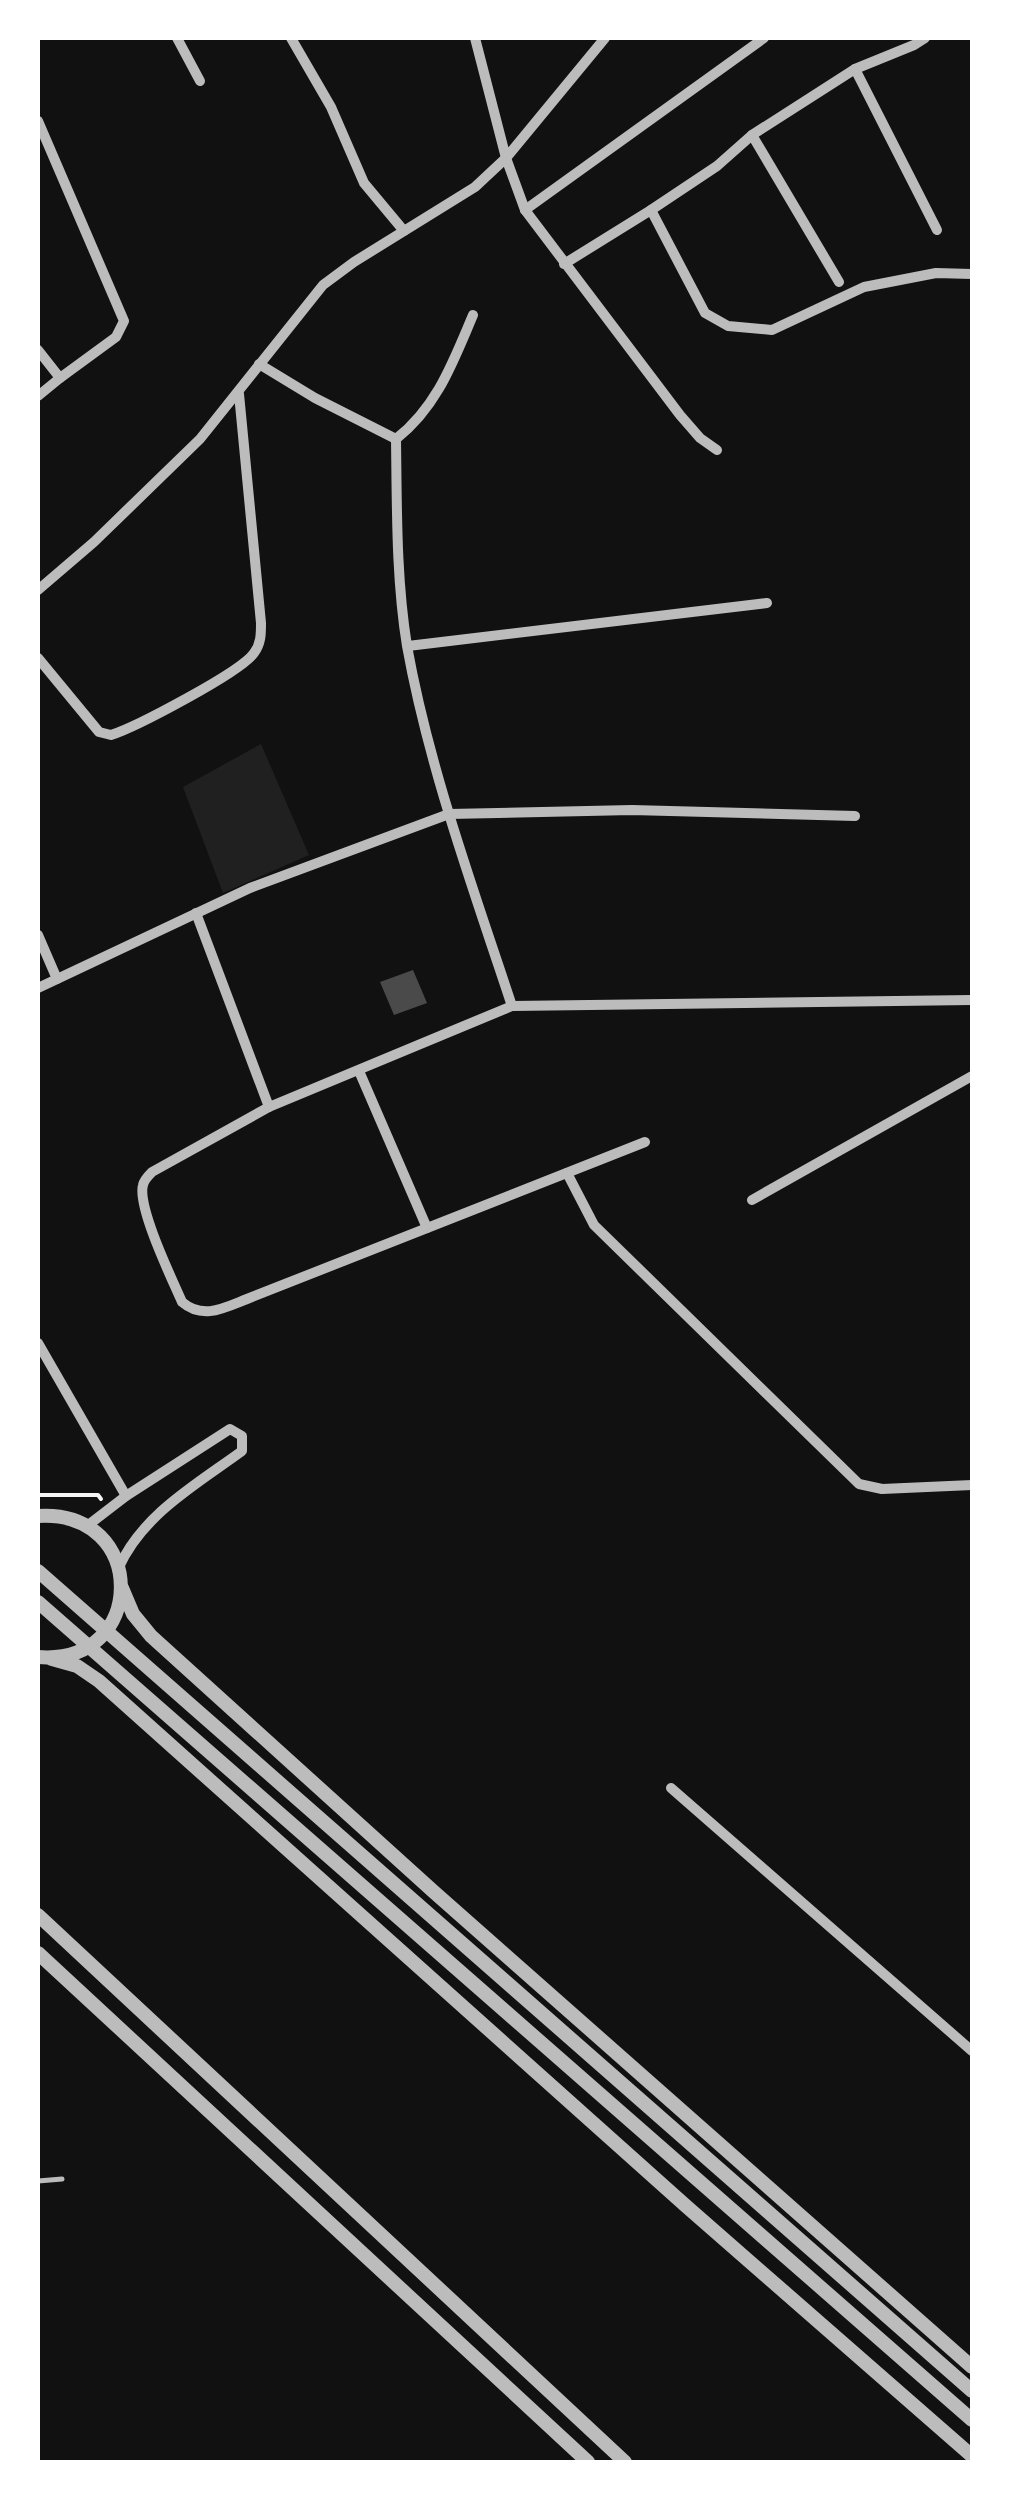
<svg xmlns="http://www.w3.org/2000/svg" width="1010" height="2500" font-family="Commissioner,sans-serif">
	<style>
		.green { fill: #202020 }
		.building { fill: #4a4a4a }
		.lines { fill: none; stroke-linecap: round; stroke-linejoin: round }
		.path { stroke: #f5f5f5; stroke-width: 4 }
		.service { stroke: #bcbcbc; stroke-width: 5 }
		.minor { stroke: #bcbcbc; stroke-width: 10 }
		.tertiary { stroke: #bcbcbc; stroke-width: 14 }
	</style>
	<rect width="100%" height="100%" fill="#111"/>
	<!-- green -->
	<polygon class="green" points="261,744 309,855 223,893 183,787"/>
	<!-- building -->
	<polygon class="building" points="413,970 427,1003 394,1015 380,982"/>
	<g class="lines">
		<!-- path -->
		<polyline class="path" points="38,1495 98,1495 101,1499"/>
		<!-- service -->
		<polyline class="service" points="38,2181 62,2179"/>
		<!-- minor -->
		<g class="minor">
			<polyline points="177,38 200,81"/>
			<polyline points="291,38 331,107 364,183 404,231"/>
			<polyline points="475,38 506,158 525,210 680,415 700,438 717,450"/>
			<polyline points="855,69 937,230"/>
			<polyline points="38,121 124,321 116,337 60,378"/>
			<polyline points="752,135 839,282"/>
			<polyline points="525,210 764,38"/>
			<polyline points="651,210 705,313 728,326 772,330 864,287 936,273 972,274"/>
			<polyline points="564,264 651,210 717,166 752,135 855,69 914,45 925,38"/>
			<path d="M473 315C453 362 437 407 396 439 397 508 396 578 407 646 429 768 473 888 512 1006"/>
			<polyline points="38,350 60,378 38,396"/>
			<polyline points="259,364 315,398 396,439"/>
			<polyline points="38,590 94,542 200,439 323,285 354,262 475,187 506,158 605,38"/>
			<polyline points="408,646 767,603"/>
			<path d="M38 658 99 732 111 735C136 727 241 672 254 653 261 644 261 634 261 623L239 394"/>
			<polyline points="196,913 269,1107"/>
			<polyline points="38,935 57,979"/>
			<polyline points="38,988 250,888 449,814 632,810 855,816"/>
			<polyline points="359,1071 427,1228"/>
			<path d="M645 1142 247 1299C224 1308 203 1320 182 1302 172 1279 137 1207 143 1185 144 1180 148 1176 152 1172L269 1107 512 1006 972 1000"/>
			<polyline points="567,1173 594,1225 859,1484 882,1489 972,1485"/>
			<polyline points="752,1200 972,1076"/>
			<polyline points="38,1343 126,1496"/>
			<path d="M87 1526 126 1496 230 1429 242 1436V1451C197 1484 143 1514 119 1567"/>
			<polyline points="671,1788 972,2051"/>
		</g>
		<!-- tertiary -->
		<g class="tertiary">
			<path d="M38 1516C149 1509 148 1666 38 1657"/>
			<polyline points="38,1571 972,2391"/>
			<polyline points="122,1588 133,1614 151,1636 434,1892 972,2367"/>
			<polyline points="38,1602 972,2420"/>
			<polyline points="52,1659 77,1666 99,1681 686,2206 972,2456"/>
			<polyline points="38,1915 625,2462"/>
			<polyline points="38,1953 588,2462"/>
		</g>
	</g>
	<!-- border -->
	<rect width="1010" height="2500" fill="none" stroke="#ffffff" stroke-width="80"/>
</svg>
